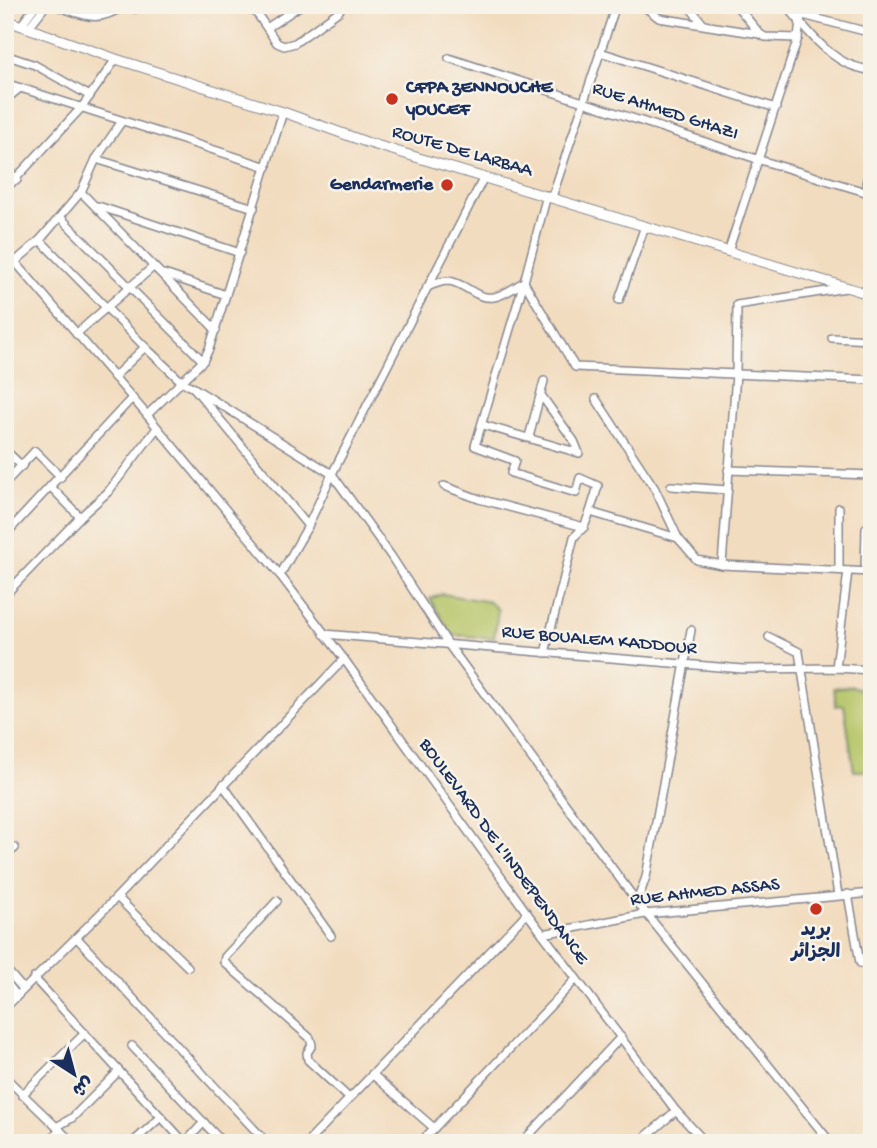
<svg xmlns="http://www.w3.org/2000/svg" width="877" height="1148" font-family="'Gochi Hand','Playpen Sans Arabic',sans-serif">
	<style>
		.pitch { fill: #b6c567; stroke: #687a62; stroke-width: 2 }
		.lines { fill: none; stroke-linecap: round; stroke-linejoin: round }
		.minor-casing { stroke: #86868e; stroke-width: 10 }
		.major-casing { stroke: #86868e; stroke-width: 11 }
		.minor { stroke: #fff; stroke-width: 7 }
		.major { stroke: #fff; stroke-width: 9 }
		.poi-dot { fill: #c8321e; stroke: #f7f3e8; stroke-width: 2.5 }
		.labels { text-anchor: middle; dominant-baseline: central; stroke-width: 5; stroke-linejoin: round; paint-order: stroke }
		.poi-label { font-size: 19px; font-weight: bold; fill: #1b2f5e; stroke: #f7f3e8; text-anchor: start }
		.street-label { font-size: 19px; fill: #1b2f5e; stroke: #f7f3e8 }
	</style>
	<rect width="100%" height="100%" fill="#f7f3e8"/>
	<filter id="ink" filterUnits="userSpaceOnUse"><feTurbulence type="fractalNoise" baseFrequency=".0143" numOctaves="2"/><feDisplacementMap in="SourceGraphic" scale="14" xChannelSelector="R" yChannelSelector="G"/><feConvolveMatrix kernelMatrix="1 2 1 2 8 2 1 2 1" color-interpolation-filters="sRGB"/></filter>
	<filter id="wash" filterUnits="userSpaceOnUse"><feTurbulence type="fractalNoise" baseFrequency=".00686" numOctaves="4" result="noise"/><feDisplacementMap in="SourceGraphic" scale="28" xChannelSelector="R" yChannelSelector="G"/><feGaussianBlur stdDeviation="1.57" result="paint"/><feColorMatrix in="noise" values="0 0 0 0 0 0 0 0 0 0 0 0 0 0 0 0 0 1.4 0 .05"/><feComposite in="paint" operator="in"/></filter>
	<g filter="url(#wash)">
		<rect width="100%" height="100%" fill="#f2dcbf"/>
		<!-- pitch -->
		<g class="pitch">
			<polygon points="442,594 490,602 498,610 494,638 452,635 430,599"/>
			<polygon points="852,686 872,694 872,771 854,771 844,705 836,706 834,688"/>
		</g>
	</g>
	<g filter="url(#ink)">
		<g class="lines">
			<defs>
				<g id="minor">
					<path d="M54 5C85 15 95 25 125 5"/>
					<polyline points="251,5 277,43 284,46 295,43 339,11 342,5"/>
					<polyline points="642,5 659,18 760,34 765,37 798,38"/>
					<polyline points="688,5 703,24"/>
					<polyline points="736,5 760,34"/>
					<path d="M786 5C803 25 822 51 846 63 854 67 863 69 872 71"/>
					<polyline points="135,9 140,5"/>
					<polyline points="803,15 872,33"/>
					<polyline points="22,24 36,5"/>
					<polyline points="29,27 46,5"/>
					<polyline points="267,28 301,5"/>
					<polyline points="600,52 776,108"/>
					<polyline points="5,55 35,65 90,96"/>
					<polyline points="449,58 760,160 872,194"/>
					<polyline points="5,83 267,167"/>
					<polyline points="5,100 20,88"/>
					<polyline points="96,159 254,208"/>
					<polyline points="872,162 866,183 872,184"/>
					<polyline points="5,166 17,180"/>
					<polyline points="5,190 82,107 116,59"/>
					<polyline points="81,192 216,330"/>
					<polyline points="552,197 616,5"/>
					<polyline points="98,206 240,253"/>
					<polyline points="60,217 203,361"/>
					<polyline points="40,240 145,347 181,381 194,388 308,526"/>
					<polyline points="5,250 147,415 280,575 344,659 527,913 676,1111 706,1143"/>
					<polyline points="728,252 798,38 800,21 805,5"/>
					<polyline points="16,261 40,240 81,192 96,159 122,121"/>
					<polyline points="164,274 226,295"/>
					<polyline points="524,282 575,367 872,380"/>
					<polyline points="524,282 475,446 515,461 511,473 576,493 580,478 598,486 590,512"/>
					<path d="M427 287C434 284 441 281 448 281 465 282 475 300 494 297 505 295 514 287 524 282L547 195"/>
					<polyline points="619,300 645,226"/>
					<polyline points="76,334 153,267"/>
					<polyline points="832,338 872,340"/>
					<polyline points="114,377 145,347"/>
					<polyline points="194,388 332,474 391,556 448,644 637,902 831,1143"/>
					<polyline points="596,399 655,489 678,538 697,560 722,565 872,572"/>
					<polyline points="147,415 203,361 209,349 283,112"/>
					<polyline points="483,425 579,453 574,441 541,395"/>
					<polyline points="529,437 544,381"/>
					<polyline points="5,450 22,466"/>
					<polyline points="728,470 872,475"/>
					<polyline points="5,483 35,451 61,477"/>
					<polyline points="444,486 479,499 584,527"/>
					<polyline points="671,486 728,490"/>
					<polyline points="51,487 80,517"/>
					<polyline points="5,535 132,398"/>
					<polyline points="722,565 736,374 737,305 846,288"/>
					<polyline points="839,570 839,508"/>
					<polyline points="865,572 866,528"/>
					<polyline points="280,575 308,526 332,474 484,177"/>
					<polyline points="5,595 80,517 108,492 157,428"/>
					<polyline points="324,634 743,669 836,668 872,670"/>
					<polyline points="769,637 799,652 838,895"/>
					<polyline points="545,653 574,537 584,527 590,512 678,538"/>
					<polyline points="836,668 848,571"/>
					<polyline points="223,785 331,936"/>
					<polyline points="5,856 15,848"/>
					<polyline points="848,894 860,963 872,968"/>
					<polyline points="117,897 188,967"/>
					<polyline points="277,901 225,957 224,962 310,1038 312,1045 307,1053 308,1060 348,1097"/>
					<polyline points="637,902 646,877 691,630"/>
					<polyline points="543,934 645,914 872,893"/>
					<polyline points="77,938 267,1143"/>
					<polyline points="5,968 23,989"/>
					<polyline points="34,978 185,1143 204,1122"/>
					<polyline points="5,981 17,996"/>
					<polyline points="5,1008 117,897 344,659"/>
					<polyline points="132,1046 223,1143"/>
					<polyline points="372,1074 434,1128"/>
					<polyline points="5,1077 73,1143"/>
					<polyline points="22,1095 85,1033"/>
					<polyline points="58,1126 72,1118 119,1071"/>
					<polyline points="528,1136 621,1037"/>
					<polyline points="46,1143 60,1130"/>
					<polyline points="132,1143 161,1117"/>
					<polyline points="307,1143 527,913"/>
					<polyline points="420,1143 576,979"/>
					<polyline points="638,1143 676,1111"/>
				</g>
				<polyline id="major" points="5,20 116,59 283,112 366,142 872,295"/>
			</defs>
			<!-- minor casing -->
			<use href="#minor" class="minor-casing"/>
			<!-- major casing -->
			<use href="#major" class="major-casing"/>
			<!-- minor -->
			<use href="#minor" class="minor"/>
			<!-- major -->
			<use href="#major" class="major"/>
		</g>
	</g>
	<!-- markers -->
	<g class="poi-dot">
		<circle cx="392" cy="99" r="7"/>
		<circle cx="447" cy="185" r="7"/>
		<circle cx="816" cy="909" r="7"/>
	</g>
	<g class="labels">
		<!-- poi labels -->
		<g class="poi-label">
			<text x="406" y="88">CFPA zENNOUCHE<tspan x="406" dy="22">yOUCEF</tspan></text>
			<text x="433" y="185" text-anchor="end">Gendarmerie</text>
			<text x="816" y="931" text-anchor="middle">بريد<tspan x="816" dy="22">الجزائر</tspan></text>
		</g>
		<!-- street labels -->
		<g class="street-label">
			<text transform="translate(665 112) rotate(18)">RUE AHMED GHAZI</text>
			<text transform="translate(462 152) rotate(16)">ROUTE DE LARBAA</text>
			<text transform="translate(599 641) rotate(5)">RUE BOUALEM KADDOUR</text>
			<text transform="translate(503 852) rotate(54)">BOULEVARD DE L'INDEPENDANCE</text>
			<text transform="translate(705 893) rotate(-6)">RUE AHMED ASSAS</text>
		</g>
	</g>
	<!-- margin -->
	<rect width="877" height="1148" fill="none" stroke="#f7f3e8" stroke-width="28"/>
	<!-- north arrow -->
	<g transform="translate(74 1074) rotate(144)" stroke="#f7f3e8" stroke-width="5" paint-order="stroke">
	<path d="M0-5L12 26L0 18L-12 26Z" fill="#1b2f5e"/>
	<text y="-10" font-size="19" font-weight="bold" text-anchor="middle" fill="#1b2f5e">ش</text>
	</g>
</svg>
